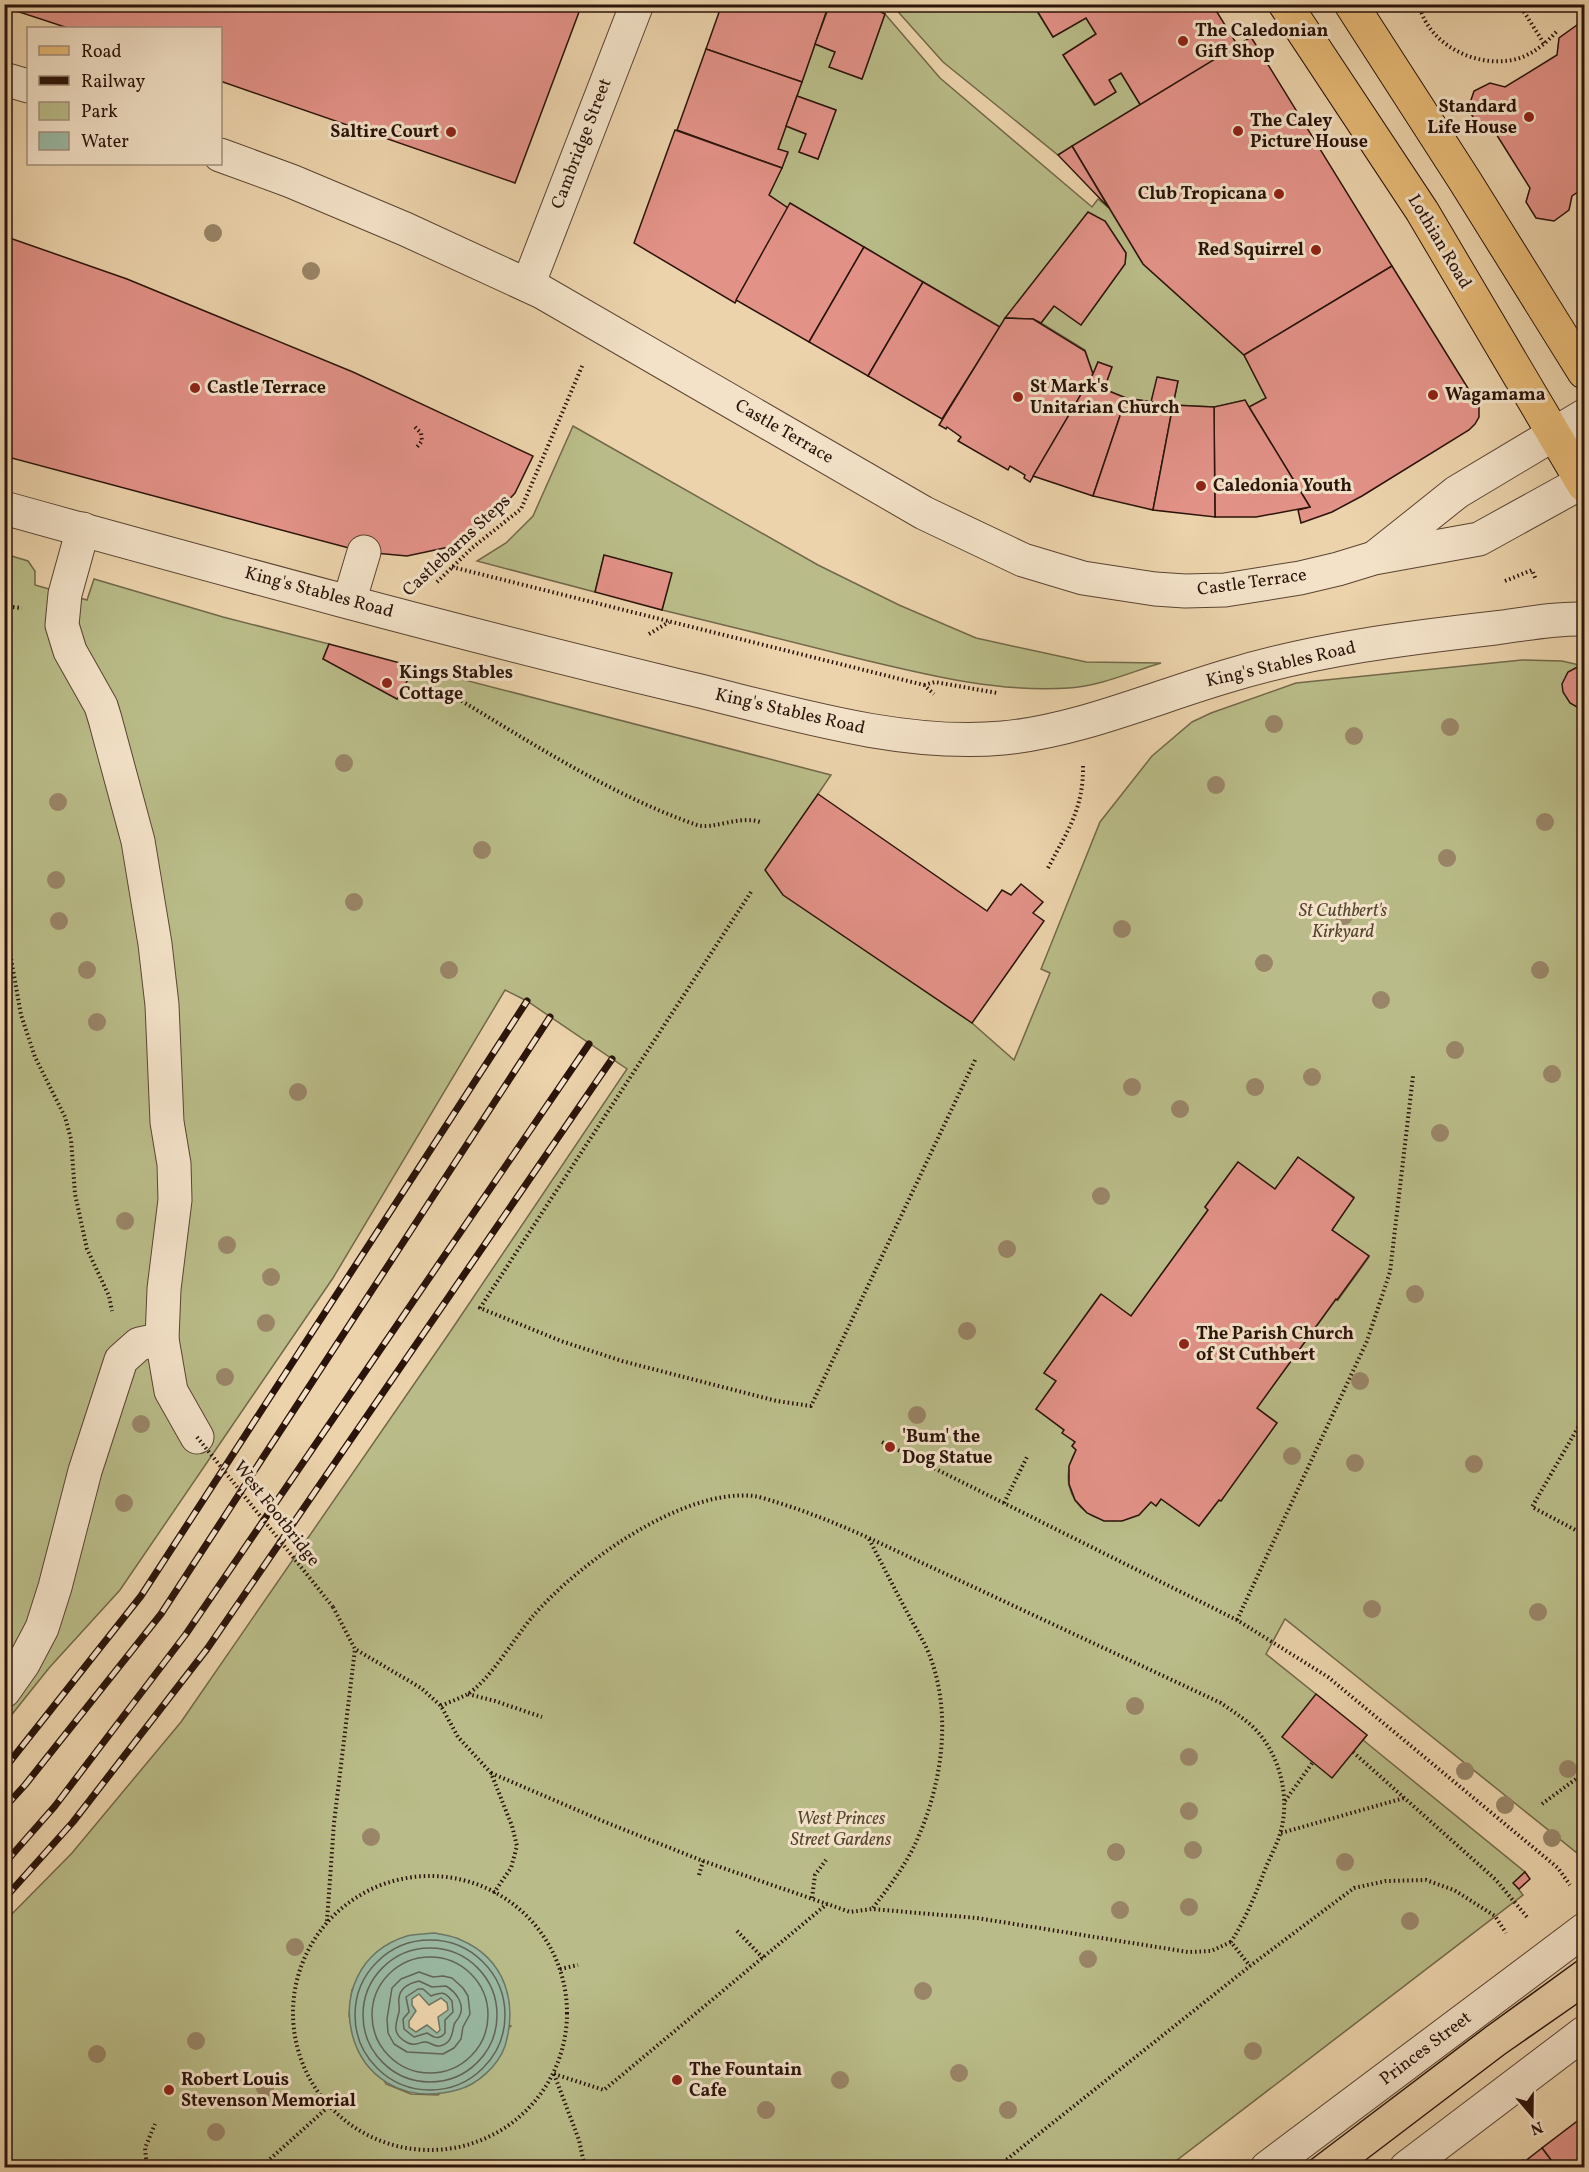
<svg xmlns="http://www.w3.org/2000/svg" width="1589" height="2172" font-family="Vollkorn,serif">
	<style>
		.green { fill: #b9bc88; stroke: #726849; stroke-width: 1.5; fill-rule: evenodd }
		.water { fill: #9ab9a3; stroke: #6d7766; stroke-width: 1.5; fill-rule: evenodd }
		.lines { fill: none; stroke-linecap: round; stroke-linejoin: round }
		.shore { stroke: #626656; stroke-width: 1.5 }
		.building { fill: #e39288; stroke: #2a130a; stroke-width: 1.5 }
		.minor-casing { stroke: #5a4332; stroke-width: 35 }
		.major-casing { stroke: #2a130a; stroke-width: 35 }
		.path { stroke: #2a130a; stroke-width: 4; stroke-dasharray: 1.5 3; stroke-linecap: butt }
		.minor { stroke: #f3e2c8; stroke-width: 33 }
		.major { stroke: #e6ba76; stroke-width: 33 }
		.tram { stroke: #2a130a; stroke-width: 1.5 }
		.rail-casing { stroke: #2a130a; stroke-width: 7 }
		.rail { stroke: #f3e2c8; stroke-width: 4.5; stroke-dasharray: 14; stroke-linecap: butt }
		.path-bridge { stroke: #2a130a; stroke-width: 4; stroke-dasharray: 1.5 3; stroke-linecap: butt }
		.tree { fill: #998567 }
		.poi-dot { fill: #8f2418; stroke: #f3e2c8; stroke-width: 2 }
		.labels { text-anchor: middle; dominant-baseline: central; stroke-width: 6; stroke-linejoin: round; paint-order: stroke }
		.poi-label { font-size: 18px; font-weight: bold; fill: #2a130a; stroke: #f3e2c8; text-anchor: start }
		.street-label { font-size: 18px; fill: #2a130a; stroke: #f3e2c8 }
		.park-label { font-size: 18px; font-style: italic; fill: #554630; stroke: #f3e2c8 }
	</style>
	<rect width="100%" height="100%" fill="#ecd3ab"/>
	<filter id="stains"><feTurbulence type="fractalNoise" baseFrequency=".00333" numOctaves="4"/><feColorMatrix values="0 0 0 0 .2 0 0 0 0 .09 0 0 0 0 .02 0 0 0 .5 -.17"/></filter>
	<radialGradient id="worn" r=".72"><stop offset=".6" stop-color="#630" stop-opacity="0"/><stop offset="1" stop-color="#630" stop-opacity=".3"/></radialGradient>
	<!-- green -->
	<g class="green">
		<polygon points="892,5 1033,5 1053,37 1086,18 1096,34 1063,55 1094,105 1115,92 1109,80 1121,73 1141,106 1058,155 943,62"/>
		<polygon points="885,14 940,78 1092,207 1098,199 1109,208 1143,264 1244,355 1266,398 1249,407 1245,400 1214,407 1173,405 1178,381 1158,377 1151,402 1126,398 1104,389 1112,367 1098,362 1093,374 1085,350 1041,323 1054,306 1081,325 1125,264 1126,253 1105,221 1000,327 791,204 788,208 769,195 788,153 778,149 786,126 806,134 799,152 818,159 836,110 797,96 815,44 835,52 830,67 862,79"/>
		<path d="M573 426 818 565 899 605 976 638 1086 662 1161 663C1131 672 1100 686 1069 688 994 693 920 673 848 656 786 640 724 625 662 610L671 573 604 556 595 592 477 561 506 543 533 516Z"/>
		<path d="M5 554 28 561 35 571V585L87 600 94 579 223 617 329 644 323 659 397 699 415 667 831 775 818 794 972 1023 1014 1060 1050 973 1041 969 1100 822 1152 756 1192 722 1211 713 1296 683 1522 660 1562 661 1584 666V1847L1577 1853 1285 1619 1266 1654 1367 1735 1363 1740 1525 1872 1514 1883 1523 1895 1168 2167H5V1921L72 1853 181 1722 450 1332 627 1069 527 1001 505 990 333 1278 223 1439 120 1590 49 1668 5 1723ZM1299 1158 1354 1197 1332 1230 1369 1257 1338 1300 1336 1299 1257 1408 1277 1423 1221 1500H1219L1199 1526 1161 1499 1156 1506 1151 1502C1110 1547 1046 1502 1076 1450L1072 1446 1075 1442 1064 1430 1036 1409 1056 1381 1044 1373 1100 1295 1131 1316 1208 1210 1205 1207 1238 1162 1275 1189ZM365 1966 511 2026 438 2095 411 2094 386 2084 349 2016 352 1990Z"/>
	</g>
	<!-- water -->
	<path class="water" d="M435 1933C443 1935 453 1936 461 1940 505 1959 518 2002 505 2046 498 2066 477 2085 457 2090 343 2120 309 1966 407 1936 416 1934 426 1934 435 1933ZM419 1994 429 2005 441 1998 447 2003 448 2010 438 2017 440 2030 437 2033 427 2025 416 2032 409 2027V2021L416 2011 412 2005V1999Z"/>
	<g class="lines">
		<!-- shore -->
		<g class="shore">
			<circle cx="430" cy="2015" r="75"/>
			<circle cx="430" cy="2015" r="67"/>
			<circle cx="430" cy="2015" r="58"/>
			<polygon points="419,1972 433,1977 443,1976 452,1978 463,1988 468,1996 470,2014 463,2027 461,2039 454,2048 443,2054 407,2052 394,2044 388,2033 387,2019 392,1988 401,1979"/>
			<path d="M419 1981 432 1987 446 1986C456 1992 466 2005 459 2017 457 2021 455 2021 454 2025 452 2034 452 2043 440 2046 434 2047 432 2043 426 2042 420 2041 416 2047 408 2043 392 2035 395 2026 399 2012 400 2008 398 2002 399 1998 400 1988 410 1983 419 1981Z"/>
			<path d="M418 1989H423L431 1996C441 1992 445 1991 452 2001L453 2012 445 2020V2033C438 2041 434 2037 427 2033L414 2037 404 2029 403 2019 409 2012 406 1997Z"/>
		</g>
	</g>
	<!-- building -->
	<g class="building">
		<polygon points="4,4 582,4 515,183 220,81 220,28 68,28 4,7"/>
		<polygon points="722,4 829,4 802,82 706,49"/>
		<polygon points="843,4 864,4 885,14 862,79 829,67 835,52 815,44 829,6 840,11"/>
		<polygon points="1033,4 1212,4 1238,46 1141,106 1121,73 1109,80 1116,92 1095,105 1063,55 1096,34 1086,18 1053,37"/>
		<polygon points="1584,15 1584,188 1572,196 1569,210 1554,221 1536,218 1526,202 1530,188 1493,129 1478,125 1468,109 1474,91 1490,83 1505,87 1557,55 1559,38 1577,25 1582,26"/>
		<polygon points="1251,37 1392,266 1244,355 1143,264 1072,146"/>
		<polygon points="706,49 802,82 778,149 788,152 782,168 677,130"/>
		<polygon points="797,96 836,110 818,159 799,152 806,134 786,126"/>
		<polygon points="675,130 782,168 769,195 788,208 735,303 634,243"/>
		<polygon points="1072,146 1109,208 1058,155"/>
		<polygon points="790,203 864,247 809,342 736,300"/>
		<polygon points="1088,212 1105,221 1126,253 1125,264 1081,325 1054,306 1041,323 1033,319 1005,318"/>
		<polygon points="4,236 127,279 353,372 533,456 515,493 486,525 449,547 407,556 364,552 4,456"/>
		<polygon points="864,247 923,282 868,376 809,342"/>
		<polygon points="1392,266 1479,406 1479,417 1475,424 1469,430 1362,496 1332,512 1301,523 1298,510 1310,507 1249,407 1266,398 1244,355"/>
		<polygon points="923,282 1000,327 942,419 868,376"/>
		<polygon points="1005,318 1033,319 1085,351 1093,374 1030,482 1024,478 1025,475 1010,466 1008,470 958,441 961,437 947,427 946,429 939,425"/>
		<polygon points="1098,362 1112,367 1104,389 1126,398 1093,496 1033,476 1093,374"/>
		<polygon points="1157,377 1178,381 1173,405 1151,402"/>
		<polygon points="1126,398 1173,405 1153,510 1093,496"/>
		<polygon points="1245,400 1249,407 1310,507 1256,517 1215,517 1214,407"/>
		<polygon points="1173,405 1214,407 1215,517 1153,510"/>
		<polygon points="604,555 672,573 662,610 595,592"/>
		<polygon points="329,644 415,667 397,699 323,659"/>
		<polygon points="1581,665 1584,666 1584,707 1577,707 1570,703 1563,692 1562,684 1568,672"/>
		<polygon points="818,794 987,911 1002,890 1011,895 1021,884 1043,902 1033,913 1044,921 972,1023 783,895 765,870"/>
		<polygon points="1298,1157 1354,1198 1332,1230 1369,1256 1337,1300 1336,1299 1257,1408 1277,1423 1221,1501 1219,1500 1199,1526 1161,1499 1156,1506 1151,1502 1139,1515 1122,1521 1104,1521 1087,1513 1075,1500 1069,1484 1069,1466 1076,1450 1072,1446 1075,1442 1062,1433 1064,1430 1036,1409 1056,1381 1044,1373 1101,1294 1131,1316 1208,1210 1205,1207 1238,1162 1275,1189"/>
		<polygon points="1316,1694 1367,1735 1332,1778 1282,1737"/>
		<polygon points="1525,1872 1530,1879 1519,1889 1513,1883"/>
		<polygon points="1584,2116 1584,2168 1557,2168 1542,2148"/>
		<polygon points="1542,2148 1557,2168 1514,2168 1523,2160 1524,2162"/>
	</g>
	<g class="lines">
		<defs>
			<g id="minor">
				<polyline points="4,79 28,86"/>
				<polyline points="220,155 291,181 405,229 542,292 924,513 1023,560 1083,578 1155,589 1185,591 1225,590 1300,578 1338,569 1374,558 1479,539 1584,481"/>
				<polyline points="528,285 637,4"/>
				<path d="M4 508C227 570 450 631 675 685 778 709 897 748 1003 738 1079 731 1158 696 1231 675 1317 649 1407 638 1495 628 1526 624 1554 618 1584 619"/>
				<polyline points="83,529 65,594 62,625 70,651 101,706 105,719 138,841 155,944 162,1005 167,1122 174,1164 175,1200 164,1289 162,1339 171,1391 197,1437"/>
				<polyline points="1378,555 1457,492 1584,416"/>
				<polyline points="349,602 364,552"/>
				<polyline points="4,1691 23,1664 42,1628 55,1587 85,1471 121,1360 139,1344 162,1339"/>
				<polyline points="1267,2168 1584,1930"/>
				<polyline points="1406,2168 1584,2033"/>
			</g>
			<g id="major">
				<polyline points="1285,4 1422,211 1584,485"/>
				<polyline points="1351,4 1465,181 1584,372"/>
			</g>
		</defs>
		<!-- minor casing -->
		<use href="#minor" class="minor-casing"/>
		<!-- major casing -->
		<use href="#major" class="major-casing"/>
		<!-- path -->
		<g class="path">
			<path d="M1419 4C1428 48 1486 73 1525 56 1538 50 1548 41 1558 30"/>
			<polyline points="1519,4 1545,45"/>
			<polyline points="415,427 421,433 422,441 417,447"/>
			<polyline points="452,567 924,685 934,694"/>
			<polyline points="1505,581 1532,570 1536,580"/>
			<polyline points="437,582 472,548 521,509 583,364"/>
			<polyline points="4,606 22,608"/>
			<polyline points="649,634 669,622"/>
			<polyline points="924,685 935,682 997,693"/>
			<path d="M450 694C529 741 610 795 697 825 713 830 739 815 760 822"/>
			<path d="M1048 868C1067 832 1084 808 1083 765"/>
			<polyline points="751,892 480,1308 561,1341 622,1361 777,1401 811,1406 976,1058"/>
			<polyline points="4,919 21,1015 35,1057 65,1117 71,1139 75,1194 87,1249 109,1296 112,1311"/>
			<polyline points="882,1442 1237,1620 1328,1677 1558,1868 1570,1885"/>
			<polyline points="1004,1503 1027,1457"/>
			<polyline points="1583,1534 1532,1507 1584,1417"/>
			<path d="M869 1539C882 1564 894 1588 907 1612 913 1624 921 1636 927 1649 953 1709 943 1782 917 1840 906 1865 889 1887 872 1909"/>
			<polyline points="333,1607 355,1649 421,1688 441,1706 458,1737 491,1773 512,1826 517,1846 511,1868 493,1894"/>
			<polyline points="1237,1620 1367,1341 1390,1272 1413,1076"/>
			<polyline points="468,1694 495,1701 542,1717"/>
			<path d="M441 1706C449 1702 458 1699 466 1695 488 1683 515 1637 533 1616 578 1564 682 1488 754 1496 761 1497 769 1500 776 1502 808 1512 838 1524 869 1538L1221 1703C1232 1711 1244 1718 1254 1728 1280 1754 1291 1798 1280 1834 1276 1847 1269 1859 1264 1872 1255 1896 1245 1920 1231 1942L1250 1966"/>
			<polyline points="1353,1752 1496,1880 1527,1917"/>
			<polyline points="491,1773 605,1822 703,1861 850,1912 872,1909 977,1918 1188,1952 1211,1951 1231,1942"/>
			<polyline points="1285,1801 1313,1762"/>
			<polyline points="1542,1804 1584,1773"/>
			<polyline points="1281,1833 1404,1798"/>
			<polyline points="699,1875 703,1861"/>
			<circle cx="430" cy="2013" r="137"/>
			<polyline points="812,1898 815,1875 826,1860"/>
			<polyline points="327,1921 334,1823 355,1649"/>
			<polyline points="737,1931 763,1958"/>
			<polyline points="560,1969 578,1965"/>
			<polyline points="554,2074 604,2090 827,1904"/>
			<polyline points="554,2074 579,2140 585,2168"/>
			<polyline points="147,2168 145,2148 155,2124"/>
			<polyline points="260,2168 328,2107"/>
			<polyline points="996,2168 1250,1966 1354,1888 1386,1881 1426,1880 1454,1890 1495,1916 1506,1933"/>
		</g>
		<!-- minor -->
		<use href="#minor" class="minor"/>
		<!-- major -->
		<use href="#major" class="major"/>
		<!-- tram -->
		<g class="tram">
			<polyline points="1300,2168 1486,2027 1584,1956"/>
			<polyline points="1355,2168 1505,2054 1584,1999"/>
		</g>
		<defs>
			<g id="rail">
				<polyline points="4,1769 141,1596 527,1001"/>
				<polyline points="4,1808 25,1785 161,1614 550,1017"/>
				<polyline points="4,1864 55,1806 186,1634 589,1044"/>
				<polyline points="4,1899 73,1822 207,1649 612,1059"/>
			</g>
		</defs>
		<!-- rail casing -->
		<use href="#rail" class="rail-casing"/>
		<!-- rail -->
		<use href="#rail" class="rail"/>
		<!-- path-bridge -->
		<polyline class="path-bridge" points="197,1437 333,1607"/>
	</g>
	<!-- trees -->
	<g class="tree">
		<circle cx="213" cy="233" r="9"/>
		<circle cx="311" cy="271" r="9"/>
		<circle cx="1274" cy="724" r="9"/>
		<circle cx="1450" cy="727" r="9"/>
		<circle cx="1354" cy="736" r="9"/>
		<circle cx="344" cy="763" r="9"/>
		<circle cx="1216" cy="785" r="9"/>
		<circle cx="58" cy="802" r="9"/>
		<circle cx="1545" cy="822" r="9"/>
		<circle cx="482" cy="850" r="9"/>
		<circle cx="1447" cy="858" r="9"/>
		<circle cx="56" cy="880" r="9"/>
		<circle cx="354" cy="902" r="9"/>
		<circle cx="1344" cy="916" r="9"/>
		<circle cx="59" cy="921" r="9"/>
		<circle cx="1122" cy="929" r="9"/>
		<circle cx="1264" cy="963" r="9"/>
		<circle cx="87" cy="970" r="9"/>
		<circle cx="449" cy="970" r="9"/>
		<circle cx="1540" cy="970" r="9"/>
		<circle cx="1381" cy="1000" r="9"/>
		<circle cx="97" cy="1022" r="9"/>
		<circle cx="1455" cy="1050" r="9"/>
		<circle cx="1552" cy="1074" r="9"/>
		<circle cx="1312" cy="1077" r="9"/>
		<circle cx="1132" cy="1087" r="9"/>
		<circle cx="1255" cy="1087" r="9"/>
		<circle cx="298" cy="1092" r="9"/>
		<circle cx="1180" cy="1109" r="9"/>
		<circle cx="1440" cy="1133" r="9"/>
		<circle cx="1101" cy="1196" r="9"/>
		<circle cx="125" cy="1221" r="9"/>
		<circle cx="227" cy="1245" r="9"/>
		<circle cx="1007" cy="1249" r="9"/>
		<circle cx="271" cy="1277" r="9"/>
		<circle cx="1415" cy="1294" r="9"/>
		<circle cx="266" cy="1323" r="9"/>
		<circle cx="967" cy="1331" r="9"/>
		<circle cx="225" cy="1377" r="9"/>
		<circle cx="1360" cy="1381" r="9"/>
		<circle cx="917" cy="1415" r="9"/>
		<circle cx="141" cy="1424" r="9"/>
		<circle cx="1292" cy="1456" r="9"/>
		<circle cx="1355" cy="1463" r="9"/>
		<circle cx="1474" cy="1464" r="9"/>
		<circle cx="124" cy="1503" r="9"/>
		<circle cx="1372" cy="1609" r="9"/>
		<circle cx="1538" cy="1612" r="9"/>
		<circle cx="1135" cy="1706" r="9"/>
		<circle cx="1189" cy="1757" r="9"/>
		<circle cx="1568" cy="1769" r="9"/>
		<circle cx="1465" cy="1771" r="9"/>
		<circle cx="1505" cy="1805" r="9"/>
		<circle cx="1189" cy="1811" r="9"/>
		<circle cx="371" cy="1837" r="9"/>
		<circle cx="1552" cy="1838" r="9"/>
		<circle cx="1193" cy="1850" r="9"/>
		<circle cx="1116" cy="1852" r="9"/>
		<circle cx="1345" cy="1862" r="9"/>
		<circle cx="1189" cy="1907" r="9"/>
		<circle cx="1120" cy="1910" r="9"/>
		<circle cx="1410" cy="1921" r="9"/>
		<circle cx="295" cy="1947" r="9"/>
		<circle cx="1088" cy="1959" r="9"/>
		<circle cx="923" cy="1991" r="9"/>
		<circle cx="196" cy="2041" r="9"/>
		<circle cx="1253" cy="2051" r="9"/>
		<circle cx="97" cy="2054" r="9"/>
		<circle cx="959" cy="2073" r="9"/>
		<circle cx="840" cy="2080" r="9"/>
		<circle cx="265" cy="2088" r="9"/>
		<circle cx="766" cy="2110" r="9"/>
		<circle cx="1008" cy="2110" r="9"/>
		<circle cx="216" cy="2132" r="9"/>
	</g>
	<!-- markers -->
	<g class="poi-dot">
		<circle cx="1183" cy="41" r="6"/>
		<circle cx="1529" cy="117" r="6"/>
		<circle cx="1238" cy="131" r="6"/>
		<circle cx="451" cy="132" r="6"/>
		<circle cx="1279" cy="194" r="6"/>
		<circle cx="1316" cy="250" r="6"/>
		<circle cx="195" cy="388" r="6"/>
		<circle cx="1433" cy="395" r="6"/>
		<circle cx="1018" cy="397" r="6"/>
		<circle cx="1201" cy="486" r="6"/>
		<circle cx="387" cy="683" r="6"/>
		<circle cx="1184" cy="1344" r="6"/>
		<circle cx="890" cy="1447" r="6"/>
		<circle cx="677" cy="2080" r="6"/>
		<circle cx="169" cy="2090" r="6"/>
	</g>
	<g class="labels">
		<!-- poi labels -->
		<g class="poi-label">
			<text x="1195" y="31">The Caledonian<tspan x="1195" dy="21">Gift Shop</tspan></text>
			<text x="1517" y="107" text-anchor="end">Standard<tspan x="1517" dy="21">Life House</tspan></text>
			<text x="1250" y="121">The Caley<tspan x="1250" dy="21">Picture House</tspan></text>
			<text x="439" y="132" text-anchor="end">Saltire Court</text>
			<text x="1267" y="194" text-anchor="end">Club Tropicana</text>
			<text x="1304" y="250" text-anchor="end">Red Squirrel</text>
			<text x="1030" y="387">St Mark's<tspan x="1030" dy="21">Unitarian Church</tspan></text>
			<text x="207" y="388">Castle Terrace</text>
			<text x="1445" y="395">Wagamama</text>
			<text x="1213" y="486">Caledonia Youth</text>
			<text x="399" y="673">Kings Stables<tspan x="399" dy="21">Cottage</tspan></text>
			<text x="1196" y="1334">The Parish Church<tspan x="1196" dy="21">of St Cuthbert</tspan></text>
			<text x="902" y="1437">'Bum' the<tspan x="902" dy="21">Dog Statue</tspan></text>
			<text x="689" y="2070">The Fountain<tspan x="689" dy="21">Cafe</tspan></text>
			<text x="181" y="2080">Robert Louis<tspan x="181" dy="21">Stevenson Memorial</tspan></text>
		</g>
		<!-- street labels -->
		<g class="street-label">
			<text transform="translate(582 144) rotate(-69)">Cambridge Street</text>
			<text transform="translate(1439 242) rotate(59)">Lothian Road</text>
			<text transform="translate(784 432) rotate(30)">Castle Terrace</text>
			<text transform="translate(457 546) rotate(-43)">Castlebarns Steps</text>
			<text transform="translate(1252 583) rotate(-8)">Castle Terrace</text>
			<text transform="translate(319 593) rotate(15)">King's Stables Road</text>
			<text transform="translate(1281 665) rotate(-13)">King's Stables Road</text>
			<text transform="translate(790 712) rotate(13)">King's Stables Road</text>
			<text transform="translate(276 1514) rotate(52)">West Footbridge</text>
			<text transform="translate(1426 2049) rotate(-37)">Princes Street</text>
		</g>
		<!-- park labels -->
		<g class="park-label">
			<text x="1343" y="911">St Cuthbert's<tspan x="1343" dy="21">Kirkyard</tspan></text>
			<text x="841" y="1819">West Princes<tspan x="841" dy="21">Street Gardens</tspan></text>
		</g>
	</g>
	<!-- margin -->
	<rect width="1589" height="2172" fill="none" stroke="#ecd3ab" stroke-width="24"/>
	<rect x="6" y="6" width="1577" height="2160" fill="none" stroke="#2a130a" stroke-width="3"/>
	<rect x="12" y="12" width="1565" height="2148" fill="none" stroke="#2a130a" stroke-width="1.5"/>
	<!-- legend -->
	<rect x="27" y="27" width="195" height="138" fill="#f3e2c8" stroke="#a38f7c" stroke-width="1.5"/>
	<rect x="39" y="46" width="30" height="9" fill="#e6ba76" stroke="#a38f7c" stroke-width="1.5"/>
	<text x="81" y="57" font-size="18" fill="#2a130a">Road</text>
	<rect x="39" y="76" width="30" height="9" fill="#2a130a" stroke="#a38f7c" stroke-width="1.5"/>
	<text x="81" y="87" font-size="18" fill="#2a130a">Railway</text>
	<rect x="39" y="102" width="30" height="18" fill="#b9bc88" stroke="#a38f7c" stroke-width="1.5"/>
	<text x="81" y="117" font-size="18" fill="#2a130a">Park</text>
	<rect x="39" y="132" width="30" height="18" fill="#9ab9a3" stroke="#a38f7c" stroke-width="1.5"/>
	<text x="81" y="147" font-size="18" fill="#2a130a">Water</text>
	<!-- north arrow -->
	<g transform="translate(1532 2115) rotate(160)" stroke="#f3e2c8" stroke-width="4.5" paint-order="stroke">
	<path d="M0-4.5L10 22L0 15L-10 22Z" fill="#2a130a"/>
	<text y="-9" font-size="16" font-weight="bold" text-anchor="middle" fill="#2a130a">N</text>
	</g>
	<rect width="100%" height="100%" filter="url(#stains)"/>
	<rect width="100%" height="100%" fill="url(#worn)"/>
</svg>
